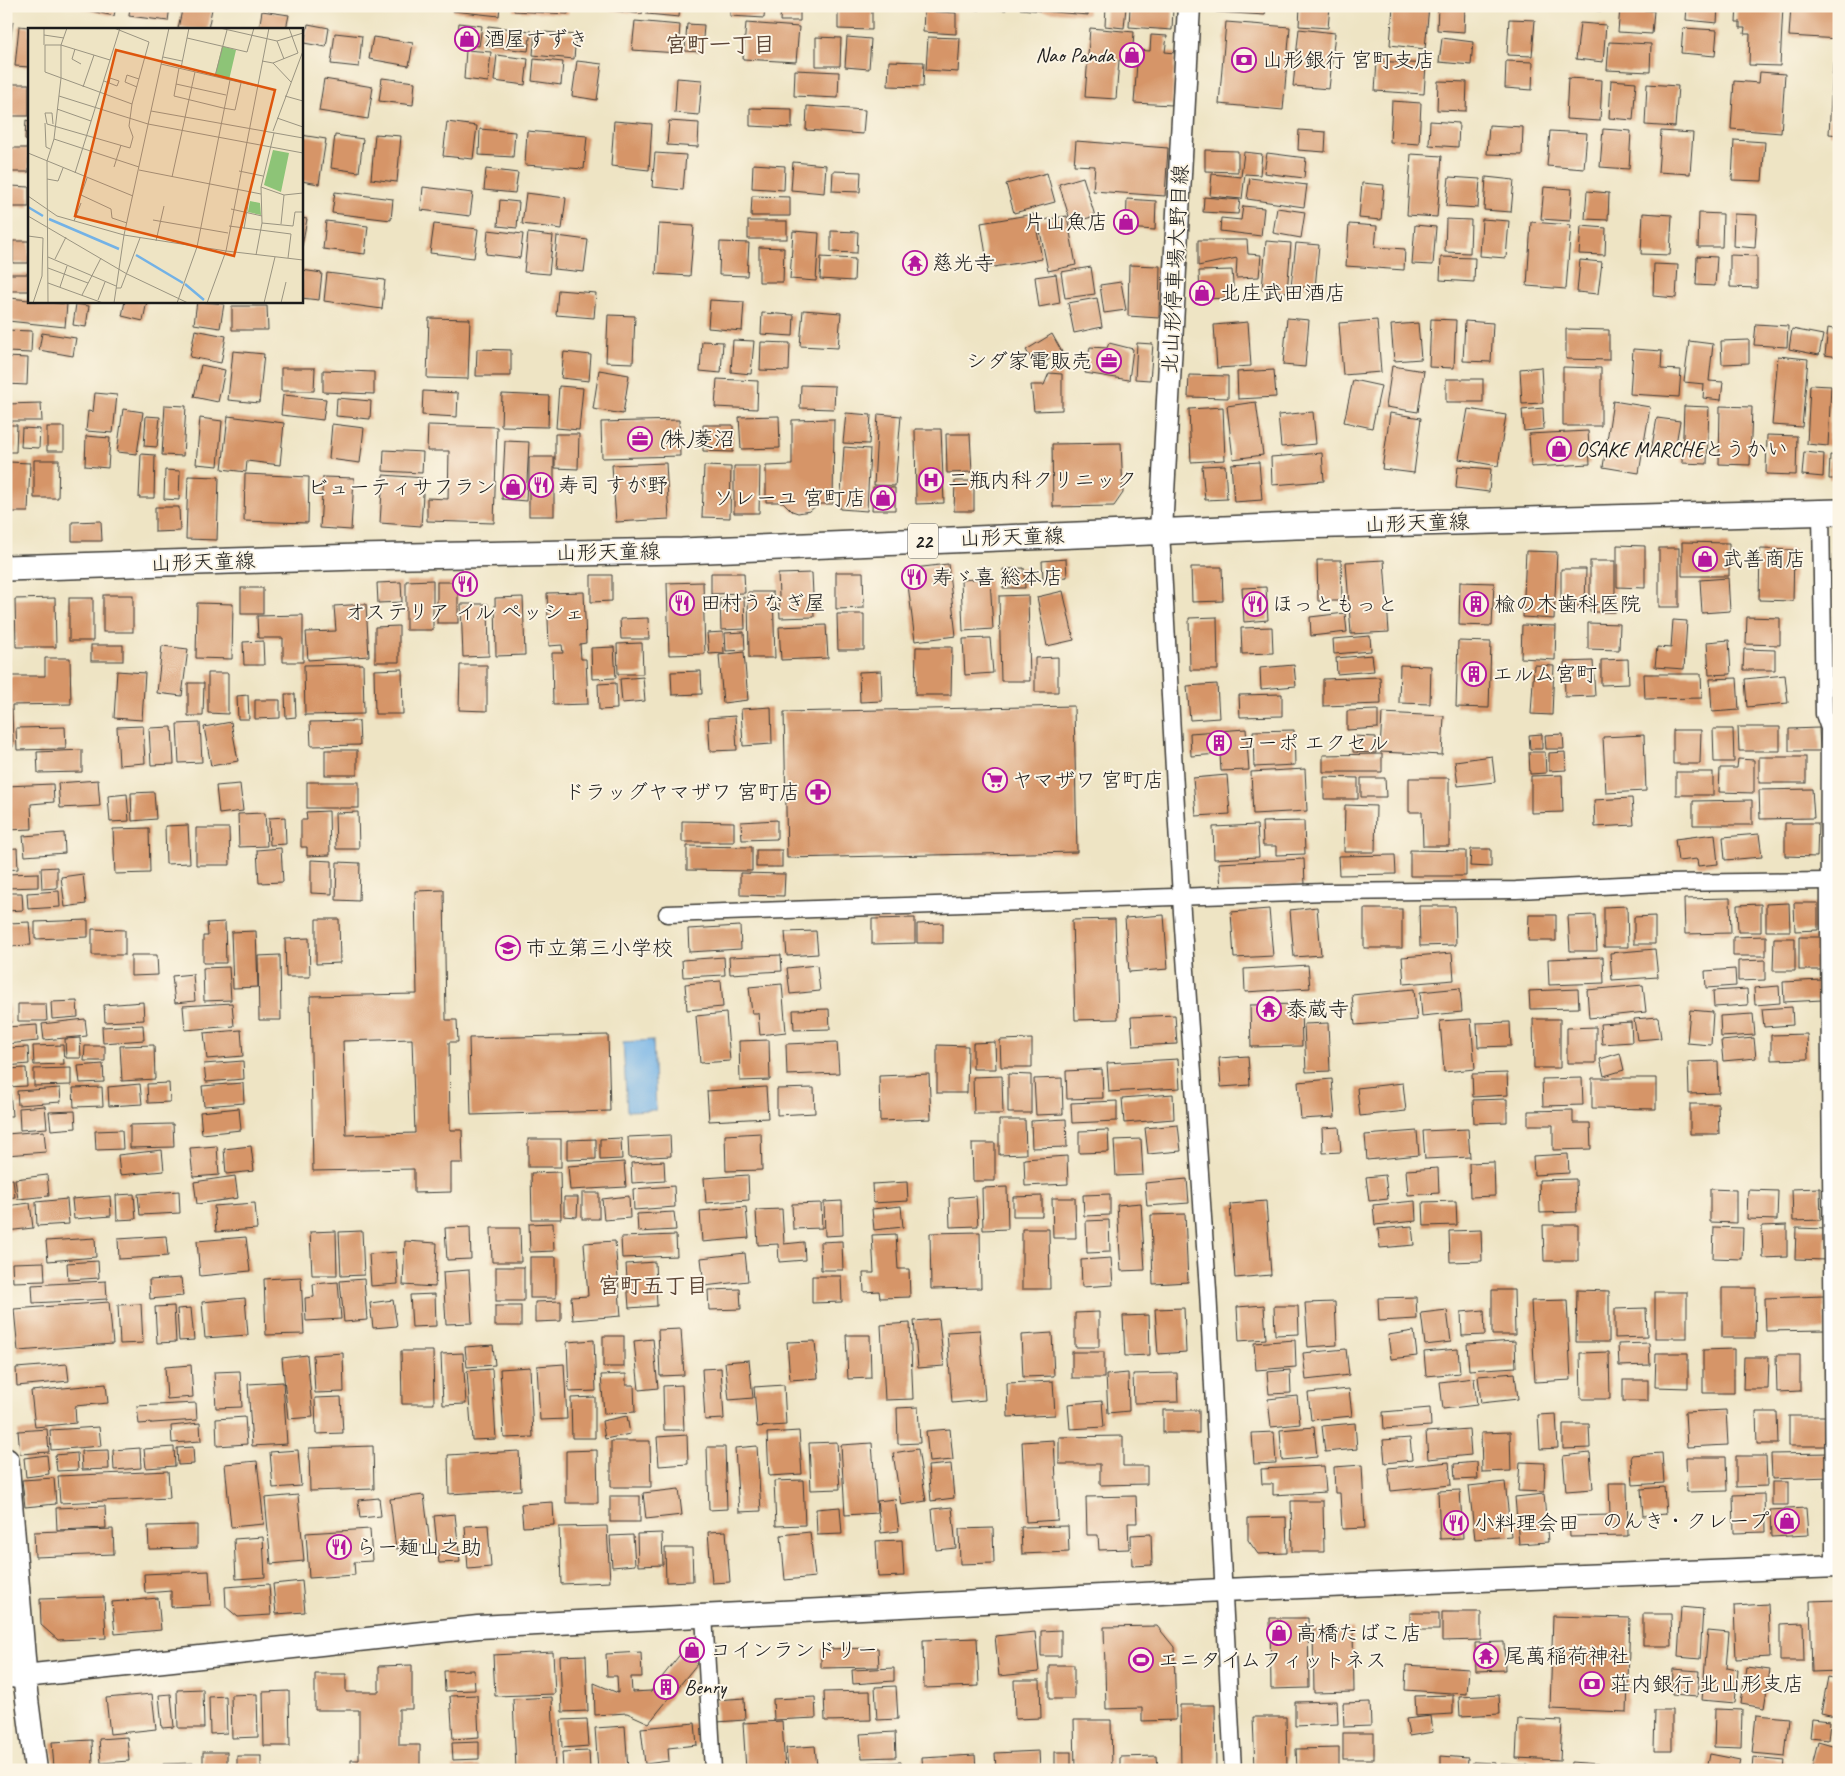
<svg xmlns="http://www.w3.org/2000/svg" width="1845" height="1776" font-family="Caveat,'Klee One',sans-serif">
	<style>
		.water { fill: #73b2e6; stroke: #486781 }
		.building { fill: #d69568; fill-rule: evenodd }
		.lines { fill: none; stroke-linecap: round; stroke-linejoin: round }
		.street-casing { stroke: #3c3a35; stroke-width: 19 }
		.secondary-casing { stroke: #3c3a35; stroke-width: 25 }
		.primary-casing { stroke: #3c3a35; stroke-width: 28 }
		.street { stroke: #fff; stroke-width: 16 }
		.secondary { stroke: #fff; stroke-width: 22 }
		.primary { stroke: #fff; stroke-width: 25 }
		.labels { text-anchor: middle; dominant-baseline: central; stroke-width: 4; stroke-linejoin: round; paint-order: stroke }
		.shield { fill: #fcf5e5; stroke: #5f5d58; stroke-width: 1 }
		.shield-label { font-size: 20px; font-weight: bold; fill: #1c1c1c }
		.poi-label { font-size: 21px; fill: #1c1c1c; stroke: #fcf5e5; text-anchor: start }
		.street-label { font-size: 21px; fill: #1c1c1c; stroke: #fcf5e5 }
		.neighbourhood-label { font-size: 22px; font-weight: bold; fill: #5d4637; stroke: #fcf5e5 }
		.inset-river { fill: none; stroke: #73b2e6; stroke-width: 2.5 }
		.inset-road { fill: none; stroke: #9a9481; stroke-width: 1 }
		.view { fill: #de560d; fill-opacity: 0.15; stroke: #de560d; stroke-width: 2.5 }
		.inset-edge { fill: none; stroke: #1c1c1c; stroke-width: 2.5 }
	</style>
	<rect width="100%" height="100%" fill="#fcf5e5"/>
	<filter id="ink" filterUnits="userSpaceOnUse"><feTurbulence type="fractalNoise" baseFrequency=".02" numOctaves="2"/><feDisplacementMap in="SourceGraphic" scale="10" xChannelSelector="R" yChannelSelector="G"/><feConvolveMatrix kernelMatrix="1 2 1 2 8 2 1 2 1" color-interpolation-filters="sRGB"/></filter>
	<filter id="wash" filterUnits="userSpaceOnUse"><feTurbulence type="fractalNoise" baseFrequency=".0096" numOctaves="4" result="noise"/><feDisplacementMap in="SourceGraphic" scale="20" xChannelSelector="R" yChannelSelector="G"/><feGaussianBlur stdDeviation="1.12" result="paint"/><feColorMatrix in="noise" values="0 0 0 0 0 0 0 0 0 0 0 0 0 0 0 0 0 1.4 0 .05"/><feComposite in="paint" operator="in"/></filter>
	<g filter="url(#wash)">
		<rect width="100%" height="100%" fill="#eee4c4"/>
		<!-- water -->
		<polygon class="water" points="653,1040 656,1110 627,1111 623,1042"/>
		<g id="blocks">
			<!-- building -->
			<g class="building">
				<polygon points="82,6 116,6 114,16 82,9"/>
				<polygon points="130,6 170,6 168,21 129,16"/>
				<polygon points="183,6 212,9 208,29 178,28"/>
				<polygon points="454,6 500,6 499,16 453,11"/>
				<polygon points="514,6 569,6 568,14 514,11"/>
				<polygon points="611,6 643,6 642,14 610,10"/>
				<polygon points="648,6 680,6 679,17 647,14"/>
				<polygon points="730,6 765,6 764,18 730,16"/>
				<polygon points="781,6 800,6 800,21 780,21"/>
				<polygon points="838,6 872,6 872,30 838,29"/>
				<polygon points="943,6 980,6 979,10"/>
				<polygon points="985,6 1006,6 1006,10 984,9"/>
				<polygon points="1020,6 1088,6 1088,15 1020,9"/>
				<polygon points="1106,6 1126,7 1124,28 1105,26"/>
				<polygon points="1130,6 1173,8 1172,30 1129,27"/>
				<polygon points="1217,6 1266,6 1265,15 1216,12"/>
				<polygon points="1300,6 1330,6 1328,28 1299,26"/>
				<polygon points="1393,6 1429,6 1425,49 1390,45"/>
				<polygon points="1438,6 1465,6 1464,32 1437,30"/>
				<polygon points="1577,6 1602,6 1601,11 1576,9"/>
				<polygon points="1687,6 1718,6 1717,23 1686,20"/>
				<polygon points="1737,6 1783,6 1780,66 1749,65 1750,34 1744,34 1745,28 1740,28 1740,22 1736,22"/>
				<polygon points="1791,6 1839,6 1839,39 1789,36"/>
				<polygon points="1620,8 1654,11 1652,34 1618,32"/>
				<polygon points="262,11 289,15 286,29 259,29"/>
				<polygon points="924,11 956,13 956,34 923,32"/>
				<polygon points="1509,19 1535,20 1532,56 1507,55"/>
				<polygon points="6,21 13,21 8,57 6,57"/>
				<polygon points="635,21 680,25 678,53 632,50"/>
				<polygon points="1226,22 1290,27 1283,110 1219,104"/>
				<polygon points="459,23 482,26 479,46 457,43"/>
				<polygon points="746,23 799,27 796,62 743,59"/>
				<polygon points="1580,23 1606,25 1603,62 1576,59"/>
				<polygon points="308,24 329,28 326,47 304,43"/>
				<polygon points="687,24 704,25 702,52 685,51"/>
				<polygon points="19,26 29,27 29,67 15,66"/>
				<polygon points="488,26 531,31 528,51 486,46"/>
				<polygon points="1090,28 1134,32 1132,61 1119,60 1116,99 1085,97"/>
				<polygon points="1683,28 1717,30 1715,56 1681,53"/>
				<polygon points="1299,29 1335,33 1329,89 1293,86"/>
				<polygon points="535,31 576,35 574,59 533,55"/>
				<polygon points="335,33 362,36 359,67 331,64"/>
				<polygon points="1151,35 1167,36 1165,52 1175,53 1172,105 1134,103 1138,50 1150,51"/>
				<polygon points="373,37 413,43 409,66 369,59"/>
				<polygon points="816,37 841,38 840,66 816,66"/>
				<polygon points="847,37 871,39 869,69 845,67"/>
				<polygon points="928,37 960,38 958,72 926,70"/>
				<polygon points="1442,38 1473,42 1471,65 1439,62"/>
				<polygon points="1609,42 1651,44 1650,72 1607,70"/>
				<polygon points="466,50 491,52 488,82 464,79"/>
				<polygon points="497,55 528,59 525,85 494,81"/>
				<polygon points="534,59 563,62 561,85 532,81"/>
				<polygon points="577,61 602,64 597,100 572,96"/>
				<polygon points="889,61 924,62 923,87 888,86"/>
				<polygon points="1377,61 1426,64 1424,94 1375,91"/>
				<polygon points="1506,61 1533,62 1532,90 1505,88"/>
				<polygon points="1833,63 1839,63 1839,135 1829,134"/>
				<polygon points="795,70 839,72 838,98 794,96"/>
				<polygon points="1760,72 1785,74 1781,133 1731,129 1734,81 1759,83"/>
				<polygon points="382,78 415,82 413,105 379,101"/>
				<polygon points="677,78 702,80 699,115 675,113"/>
				<polygon points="1568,78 1602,80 1600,121 1566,119"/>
				<polygon points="324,79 373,87 368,119 319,111"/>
				<polygon points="1611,80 1636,82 1633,120 1609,118"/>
				<polygon points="1438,81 1467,82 1466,111 1437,110"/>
				<rect x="6" y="84" width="23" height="32"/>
				<polygon points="1647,84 1678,86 1675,127 1645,125"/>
				<polygon points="1392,101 1421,103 1419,144 1390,142"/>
				<polygon points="807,106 865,110 863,134 806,130"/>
				<polygon points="750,108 792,109 792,128 750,126"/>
				<polygon points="26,120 29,121 29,141 25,140"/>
				<polygon points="614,121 652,124 649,170 611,166"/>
				<polygon points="669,121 699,123 698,147 667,145"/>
				<polygon points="1430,121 1459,123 1458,147 1429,145"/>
				<polygon points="447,122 477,126 473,159 443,156"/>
				<polygon points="1489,125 1523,127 1522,155 1487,154"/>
				<polygon points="480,129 515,132 513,157 479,155"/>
				<polygon points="1603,129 1631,131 1629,169 1600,167"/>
				<polygon points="1299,130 1326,132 1325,152 1298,150"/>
				<polygon points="527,131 587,136 584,169 525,165"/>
				<polygon points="1550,131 1587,133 1584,169 1547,166"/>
				<polygon points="1661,131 1693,133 1690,174 1658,172"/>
				<polygon points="375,134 401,136 397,182 371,179"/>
				<polygon points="301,135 326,139 319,184 301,181"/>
				<polygon points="335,135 363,139 359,172 331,168"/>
				<polygon points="1734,140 1765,142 1762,181 1732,180"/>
				<polygon points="1076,141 1168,148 1165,196 1093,191 1095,166 1074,165"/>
				<rect x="6" y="148" width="23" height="24"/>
				<polygon points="1205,150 1238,151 1238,172 1205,171"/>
				<polygon points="1244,152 1262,154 1260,175 1245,174 1242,199 1210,196 1212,174 1241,177"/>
				<polygon points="655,153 686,155 683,190 652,187"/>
				<polygon points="1267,153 1306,158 1304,178 1264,173"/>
				<polygon points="1411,154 1442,156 1437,217 1407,215"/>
				<polygon points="793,162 826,165 824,193 791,190"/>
				<polygon points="753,164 785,166 784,190 752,188"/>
				<polygon points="486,169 518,173 515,193 484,190"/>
				<polygon points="833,171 861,172 860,192 832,191"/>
				<polygon points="1047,173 1055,202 1014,213 1006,184"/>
				<polygon points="1083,177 1095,216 1071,223 1059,184"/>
				<polygon points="1449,177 1480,179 1478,208 1446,206"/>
				<polygon points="1486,177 1514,180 1511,212 1484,210"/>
				<polygon points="1250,178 1307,185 1304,207 1247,199"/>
				<polygon points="1362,183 1384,185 1381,220 1359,218"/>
				<polygon points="11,186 29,187 29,207 10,207"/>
				<polygon points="423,187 473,193 470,216 421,210"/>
				<polygon points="1544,187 1572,189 1570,221 1541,219"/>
				<polygon points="1587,191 1609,193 1608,220 1585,219"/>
				<polygon points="335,192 393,199 391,220 332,213"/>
				<polygon points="526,193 566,198 562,229 522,224"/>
				<polygon points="752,196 790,197 790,216 751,216"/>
				<polygon points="1204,197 1240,200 1238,214 1203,212"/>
				<polygon points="1127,199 1156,201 1155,230 1126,228"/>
				<polygon points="500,200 519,202 517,228 498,226"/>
				<polygon points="1243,206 1264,208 1261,236 1220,231 1221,218 1241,220"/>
				<polygon points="1277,208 1305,212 1301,238 1273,233"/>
				<polygon points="1643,213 1672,215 1670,255 1641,254"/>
				<polygon points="1699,213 1723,214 1722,247 1698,247"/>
				<polygon points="1034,214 1042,259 988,268 981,223"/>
				<polygon points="1734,214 1757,215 1755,248 1733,246"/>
				<polygon points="1067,216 1076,265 1048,271 1038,221"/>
				<polygon points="301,218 307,219 302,246 301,245"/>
				<polygon points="1446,219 1471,220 1470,253 1445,252"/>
				<polygon points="1482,219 1509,221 1506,258 1480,256"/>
				<polygon points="326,221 368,226 365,254 323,249"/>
				<rect x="748" y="221" width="39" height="18"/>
				<polygon points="1531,222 1571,225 1566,289 1527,286"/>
				<polygon points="434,224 478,229 474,258 430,253"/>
				<polygon points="659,224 694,226 690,276 656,274"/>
				<polygon points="1349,224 1377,226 1375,247 1405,249 1404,270 1346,266"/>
				<polygon points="1415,225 1436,227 1433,265 1412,264"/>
				<polygon points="1581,226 1606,228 1605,255 1579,254"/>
				<polygon points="488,230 523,234 520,258 486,254"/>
				<polygon points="793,231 819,233 816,281 790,279"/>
				<polygon points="831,231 858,232 857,253 831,252"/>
				<polygon points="528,233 553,236 549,274 524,272"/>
				<polygon points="557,236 588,240 584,272 554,269"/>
				<polygon points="1198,240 1247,240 1248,254 1261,255 1259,277 1236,278 1237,258 1198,266"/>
				<rect x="13" y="241" width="16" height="22"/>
				<polygon points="1266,241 1291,243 1287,292 1262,290"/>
				<polygon points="720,242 749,243 747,276 719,275"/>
				<polygon points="1296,243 1319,245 1315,288 1291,286"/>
				<polygon points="759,247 784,248 783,282 759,282"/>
				<polygon points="1730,255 1757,256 1757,288 1730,287"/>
				<polygon points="1697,256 1717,257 1715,286 1696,285"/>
				<polygon points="821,257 855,259 854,281 820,279"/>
				<polygon points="1441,257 1475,258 1474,282 1440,280"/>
				<polygon points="1580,260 1602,262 1598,294 1577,292"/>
				<polygon points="1654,264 1678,265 1676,298 1653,296"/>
				<polygon points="1129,265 1160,266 1159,318 1128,316"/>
				<polygon points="1091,267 1095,294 1065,298 1061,272"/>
				<polygon points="302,270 322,273 319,300 301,298"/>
				<polygon points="1232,270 1234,298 1200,299 1199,271"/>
				<polygon points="327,273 385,280 382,309 324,301"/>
				<rect x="6" y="274" width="23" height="17"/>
				<polygon points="1056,274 1060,303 1039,307 1035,277"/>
				<polygon points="1121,282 1126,310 1104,313 1100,285"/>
				<polygon points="558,290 596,293 594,318 556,315"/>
				<polygon points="10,298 67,304 65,327 8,321"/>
				<polygon points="1097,298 1102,327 1074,333 1068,303"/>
				<polygon points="710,300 744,302 742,331 708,328"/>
				<polygon points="125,301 147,301 143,321 122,316"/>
				<polygon points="197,301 224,304 220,328 194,324"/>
				<polygon points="76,304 89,306 86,327 73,325"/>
				<polygon points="232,306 267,306 268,330 232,330"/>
				<polygon points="803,310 841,313 838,348 800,346"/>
				<polygon points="762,313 794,315 793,336 761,334"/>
				<polygon points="608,315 635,316 633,363 606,362"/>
				<polygon points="429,318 470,319 468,379 427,378"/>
				<polygon points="1287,318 1309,320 1305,367 1283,365"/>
				<polygon points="1431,319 1456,320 1454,368 1429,367"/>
				<polygon points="1377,320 1381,372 1343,375 1339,323"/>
				<polygon points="1465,321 1493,323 1491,362 1463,361"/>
				<polygon points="1248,322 1251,366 1217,368 1214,325"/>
				<polygon points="1418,323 1421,359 1394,361 1391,325"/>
				<polygon points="1756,324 1788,326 1787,347 1754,345"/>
				<polygon points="1828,328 1839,330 1839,357 1825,355"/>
				<polygon points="1566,329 1609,330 1609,360 1566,359"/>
				<polygon points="1792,329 1823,335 1819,355 1789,349"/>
				<polygon points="6,330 32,331 31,353 6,352"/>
				<polygon points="195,330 226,336 221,363 190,357"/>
				<polygon points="42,333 76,338 73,356 39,350"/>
				<polygon points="1052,334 1062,352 1036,367 1026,350"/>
				<polygon points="733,340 754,341 751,374 731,372"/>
				<polygon points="1749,340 1749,363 1722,364 1721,341"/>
				<polygon points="702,341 723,342 721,373 700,371"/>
				<polygon points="1689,341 1713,344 1709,381 1723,382 1721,400 1703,398 1704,384 1684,382"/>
				<polygon points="761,342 790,343 789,371 760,370"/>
				<polygon points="1109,343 1133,349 1129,380 1085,373 1090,347 1107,348"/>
				<polygon points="1137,343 1153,344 1150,380 1135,379"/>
				<polygon points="477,349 511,350 511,376 476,376"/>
				<polygon points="1633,349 1662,351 1661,369 1681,370 1679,397 1630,394"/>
				<polygon points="233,351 264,354 259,403 228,400"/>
				<polygon points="564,352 591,355 589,381 561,378"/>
				<polygon points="1778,356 1808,359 1802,427 1772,425"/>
				<polygon points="6,357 28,358 27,385 6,384"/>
				<polygon points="201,365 225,370 218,402 194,397"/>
				<polygon points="1392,366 1424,371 1418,412 1386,407"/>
				<polygon points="1541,367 1543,403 1522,404 1520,369"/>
				<polygon points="1563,367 1601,368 1601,426 1563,426"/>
				<polygon points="281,368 315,368 314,391 281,391"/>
				<polygon points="323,370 374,372 374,394 323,392"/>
				<polygon points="599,370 629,375 623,414 593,409"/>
				<polygon points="1274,370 1276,397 1238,399 1237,372"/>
				<polygon points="1049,373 1062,374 1062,410 1034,411 1031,385 1044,385"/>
				<polygon points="1189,375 1228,376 1228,398 1188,397"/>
				<polygon points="1838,377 1839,377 1839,404 1833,403"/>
				<polygon points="717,379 758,381 757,409 715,407"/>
				<rect x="1446" y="379" width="37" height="23"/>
				<polygon points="1353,380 1381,386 1372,428 1344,422"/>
				<polygon points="801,385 835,386 834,409 800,408"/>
				<polygon points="1810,385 1831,386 1828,446 1807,444"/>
				<polygon points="559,386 583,388 579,430 556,428"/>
				<polygon points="423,391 458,393 457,417 422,415"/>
				<polygon points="95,393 117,395 113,433 86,431 88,411 93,412"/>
				<polygon points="502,394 549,396 548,427 501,426"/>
				<polygon points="283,395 326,399 323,420 281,415"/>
				<polygon points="337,398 371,401 370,419 336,416"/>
				<polygon points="1613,401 1650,407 1639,473 1603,467"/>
				<polygon points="1256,402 1263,455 1233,459 1227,406"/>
				<polygon points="41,403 42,421 6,421 6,404"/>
				<polygon points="165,405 186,406 183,456 162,455"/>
				<polygon points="1684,406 1709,407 1707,464 1682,463"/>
				<polygon points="1720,406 1752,407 1750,465 1719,464"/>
				<polygon points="1223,407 1225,460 1191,462 1189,409"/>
				<polygon points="1543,408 1544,429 1524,431 1522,410"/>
				<polygon points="123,409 143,412 137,454 117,452"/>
				<polygon points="1468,409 1506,415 1498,466 1459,459"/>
				<polygon points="1313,412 1316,444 1281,447 1278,415"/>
				<polygon points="846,413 871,415 869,444 843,443"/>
				<polygon points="1390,413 1421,418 1414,473 1382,469"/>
				<polygon points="878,414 901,416 895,486 874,485"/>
				<polygon points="146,416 160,417 157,447 144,446"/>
				<polygon points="228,416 284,423 280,465 247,461 246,472 222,469"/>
				<polygon points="779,416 780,448 741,449 739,417"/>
				<polygon points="200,418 222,421 218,466 196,464"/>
				<polygon points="1657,418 1680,421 1674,455 1651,451"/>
				<polygon points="834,419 833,504 818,504 810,511 798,513 792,511 783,502 766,502 766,466 792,465 792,420"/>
				<polygon points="679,420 680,456 602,458 601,422"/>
				<polygon points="332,424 364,428 360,463 329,459"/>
				<polygon points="6,425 17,425 16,452 6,452"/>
				<polygon points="428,425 497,427 494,523 427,521 427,498 448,499 449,451 427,451"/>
				<polygon points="703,425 733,425 733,452 703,451"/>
				<rect x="47" y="427" width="17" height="24"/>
				<polygon points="22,428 40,429 39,448 21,447"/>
				<polygon points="915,429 941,429 944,503 916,504"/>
				<polygon points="1588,431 1590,464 1531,467 1529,434"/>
				<polygon points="555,434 579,434 578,469 555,468"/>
				<polygon points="946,434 970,434 972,472 947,473"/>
				<polygon points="1767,435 1797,436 1796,475 1766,474"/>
				<polygon points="86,436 110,438 108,468 85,466"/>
				<polygon points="505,441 529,442 526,501 502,499"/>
				<polygon points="1121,443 1123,493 1114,506 1053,507 1052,444"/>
				<polygon points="844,447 870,449 867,511 840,509"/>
				<polygon points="384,450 423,452 422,473 383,471"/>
				<polygon points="1804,452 1824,454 1823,477 1802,475"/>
				<polygon points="1322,453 1324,481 1272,485 1271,457"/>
				<polygon points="141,454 155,455 154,498 139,498"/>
				<polygon points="1830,455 1839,456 1839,479 1829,479"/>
				<rect x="529" y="457" width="25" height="59"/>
				<polygon points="34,460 59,460 58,498 34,498"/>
				<polygon points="9,462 30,463 28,512 7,512"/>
				<polygon points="1259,462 1262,500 1234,502 1231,464"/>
				<polygon points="666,463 669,519 616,522 612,465"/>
				<polygon points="1225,465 1227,499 1205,500 1202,466"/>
				<polygon points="704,466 731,467 730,518 702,517"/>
				<polygon points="734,466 760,466 759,513 734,513"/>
				<polygon points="1458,466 1491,469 1489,492 1456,488"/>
				<polygon points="165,470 180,471 179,500 164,499"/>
				<polygon points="245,474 309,477 308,523 244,521"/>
				<polygon points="383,475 424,478 421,526 380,523"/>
				<polygon points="188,476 219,477 217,540 186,539"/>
				<polygon points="323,477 354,478 351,530 320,528"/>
				<polygon points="955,481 974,481 974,511 954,511"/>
				<polygon points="873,487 895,488 895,510 872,510"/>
				<polygon points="155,507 179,507 180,531 155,532"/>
				<polygon points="101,521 102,541 72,541 72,522"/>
				<polygon points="1682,542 1729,543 1729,576 1682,576"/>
				<polygon points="1617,545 1645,546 1645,588 1617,587"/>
				<rect x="1659" y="548" width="20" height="59"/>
				<polygon points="1760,549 1794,550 1793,601 1759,600"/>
				<polygon points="1526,551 1557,552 1554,619 1523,617"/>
				<polygon points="1066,559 1067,577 1043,579 1042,561"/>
				<polygon points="1317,560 1341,560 1342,601 1318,601"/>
				<polygon points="1384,560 1389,632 1351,634 1346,562"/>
				<rect x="1590" y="561" width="25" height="51"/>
				<polygon points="948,564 956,636 915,641 906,569"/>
				<polygon points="1191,567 1222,567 1223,601 1192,602"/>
				<polygon points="1024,568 1025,588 1003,588 1003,569"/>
				<polygon points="1561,569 1586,569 1585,606 1561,606"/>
				<polygon points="836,572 863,572 864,608 836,609"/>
				<polygon points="711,573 744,573 745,593 711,594"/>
				<polygon points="812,573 814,617 780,618 778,574"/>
				<polygon points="591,575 612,575 612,601 591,602"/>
				<polygon points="990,578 993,629 963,631 961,580"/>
				<polygon points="1728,578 1730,611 1702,613 1700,580"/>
				<polygon points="433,580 433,630 406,630 406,581"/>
				<polygon points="401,582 402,602 378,603 377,583"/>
				<rect x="437" y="582" width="21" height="41"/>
				<polygon points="703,582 705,654 669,655 667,583"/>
				<polygon points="1460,582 1494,583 1492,626 1459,625"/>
				<polygon points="1266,587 1268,620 1244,622 1242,588"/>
				<rect x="241" y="588" width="22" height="26"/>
				<polygon points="1063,591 1074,640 1047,646 1037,597"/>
				<polygon points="584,592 586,643 580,644 581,659 586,659 588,704 553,705 552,653 563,653 562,645 549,646 547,593"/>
				<polygon points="748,592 773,592 775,658 749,658"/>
				<rect x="103" y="595" width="30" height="37"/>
				<polygon points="1028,595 1030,681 1001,681 999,596"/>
				<polygon points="523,597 525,655 496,656 495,598"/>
				<polygon points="744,597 745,629 721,630 720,598"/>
				<polygon points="55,598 56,647 16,647 15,599"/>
				<rect x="69" y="598" width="24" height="43"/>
				<polygon points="197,603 233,604 232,659 196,658"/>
				<polygon points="366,604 369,656 308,660 306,632 336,631 334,606"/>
				<polygon points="461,604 488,604 489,656 463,657"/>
				<polygon points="1345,613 1347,632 1311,636 1310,617"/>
				<polygon points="837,614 864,614 864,650 838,650"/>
				<polygon points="303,615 303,662 283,662 283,638 258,638 257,616"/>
				<polygon points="1217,617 1218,670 1190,670 1189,618"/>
				<polygon points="1747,617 1780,618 1780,645 1746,644"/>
				<polygon points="648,618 649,639 621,639 620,619"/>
				<polygon points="1673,620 1687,621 1684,669 1655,667 1657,647 1671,648"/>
				<polygon points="1588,623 1620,624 1619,650 1588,649"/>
				<polygon points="826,625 828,658 781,660 779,627"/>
				<polygon points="1522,625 1556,626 1555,660 1521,658"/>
				<polygon points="399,626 399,662 375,662 375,627"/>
				<polygon points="1272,627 1273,653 1242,654 1241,628"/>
				<polygon points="723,632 724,653 709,654 707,633"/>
				<polygon points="744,632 745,650 726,651 725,633"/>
				<polygon points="1370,636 1371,651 1334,654 1333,639"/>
				<polygon points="990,638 993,673 965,675 963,639"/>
				<polygon points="1729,640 1731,674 1709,675 1707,642"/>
				<polygon points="263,641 264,665 244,665 243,642"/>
				<polygon points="1458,641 1491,642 1489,708 1456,707"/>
				<polygon points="642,643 643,674 618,674 617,644"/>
				<rect x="91" y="645" width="32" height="16"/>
				<polygon points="162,646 188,649 182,696 157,693"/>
				<polygon points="614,647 616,678 592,679 591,648"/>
				<polygon points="916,647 952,647 951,695 915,695"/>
				<polygon points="1744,649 1775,650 1775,670 1743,670"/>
				<polygon points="744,652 748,700 723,703 719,655"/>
				<polygon points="1372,655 1374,671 1337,674 1336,658"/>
				<polygon points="1058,657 1058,692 1035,692 1035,658"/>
				<polygon points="45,658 70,658 71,704 12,705 13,747 6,747 6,659 9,659 9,676 45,676"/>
				<polygon points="1628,659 1629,684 1601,685 1601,660"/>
				<polygon points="1593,661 1595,696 1565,697 1564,662"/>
				<polygon points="363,664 364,714 305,715 304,665"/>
				<polygon points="460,665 487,665 487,711 459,710"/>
				<polygon points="1294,665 1296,686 1261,689 1260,668"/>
				<polygon points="1400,665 1431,666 1430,704 1399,703"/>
				<polygon points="1534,665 1554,666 1552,715 1531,714"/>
				<polygon points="402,669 403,714 375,714 374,670"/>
				<polygon points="117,671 145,673 142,720 114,718"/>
				<polygon points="701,671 702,694 672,695 671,672"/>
				<polygon points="881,671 882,701 860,702 859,672"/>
				<polygon points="208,673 228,673 228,714 208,713"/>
				<polygon points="1644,674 1701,674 1702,698 1645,699"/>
				<polygon points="1785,675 1788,703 1747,707 1745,679"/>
				<polygon points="643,677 645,701 622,703 620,679"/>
				<polygon points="1380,677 1381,704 1323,706 1323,679"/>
				<polygon points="1737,678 1739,710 1712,712 1710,679"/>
				<polygon points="188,683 204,683 203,716 188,716"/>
				<polygon points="616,683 617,709 599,710 598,684"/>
				<polygon points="1217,684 1219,718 1190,720 1187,686"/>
				<polygon points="285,694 295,694 296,717 286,718"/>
				<polygon points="1282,694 1282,716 1240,717 1239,695"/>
				<polygon points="248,695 249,719 238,719 237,696"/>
				<polygon points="255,700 280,700 280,718 255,719"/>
				<polygon points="1074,706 1077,852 787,858 784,712"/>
				<polygon points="771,707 772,744 743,746 741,709"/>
				<polygon points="1378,710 1378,728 1347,730 1347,711"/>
				<polygon points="1382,713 1444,716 1442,755 1380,752"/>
				<polygon points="735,716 737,750 710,751 708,718"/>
				<polygon points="359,721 360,745 311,746 310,722"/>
				<polygon points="231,722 238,761 211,766 204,727"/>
				<polygon points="200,723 202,762 179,763 177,724"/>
				<polygon points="143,726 145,763 119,765 117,727"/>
				<polygon points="65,727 66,749 17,750 16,728"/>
				<polygon points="172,727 174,764 151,765 149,728"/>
				<polygon points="1738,727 1780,727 1780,751 1739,751"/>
				<polygon points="1819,728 1820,751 1789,751 1789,729"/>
				<polygon points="1246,729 1249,770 1221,771 1220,754 1191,756 1190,733"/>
				<polygon points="1713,729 1733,729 1734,762 1714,762"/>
				<polygon points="1294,730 1295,765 1254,767 1253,731"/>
				<polygon points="1673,730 1701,730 1700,764 1673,764"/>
				<polygon points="1542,734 1542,749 1530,749 1529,735"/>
				<polygon points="1563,734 1564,749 1546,749 1545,735"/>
				<polygon points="1644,735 1646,791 1606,793 1603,737"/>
				<polygon points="1353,736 1376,737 1376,753 1353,752"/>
				<polygon points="82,750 82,772 38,773 37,752"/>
				<rect x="325" y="750" width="32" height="25"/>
				<polygon points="1529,752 1545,752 1546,773 1530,774"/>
				<polygon points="1565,752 1566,770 1549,771 1549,753"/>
				<polygon points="1382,754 1382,772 1323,772 1323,755"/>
				<polygon points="1492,756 1495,782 1458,786 1455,761"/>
				<rect x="1759" y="757" width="47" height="26"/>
				<polygon points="1738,759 1754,760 1754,793 1719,792 1720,768 1737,768"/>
				<polygon points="1305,769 1307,811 1253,814 1251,772"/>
				<rect x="1676" y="772" width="37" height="23"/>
				<polygon points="1227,775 1230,814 1196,816 1193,778"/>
				<polygon points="1562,775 1563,812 1531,813 1531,776"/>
				<polygon points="1324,777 1358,778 1358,799 1324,799"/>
				<polygon points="1361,778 1385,778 1386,797 1361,797"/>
				<polygon points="1409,778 1449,778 1449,846 1423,846 1422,812 1409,812"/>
				<polygon points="98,780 100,806 60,808 58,783"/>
				<rect x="307" y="782" width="52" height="26"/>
				<polygon points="53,784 54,802 31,804 32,829 6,830 6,786"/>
				<polygon points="240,784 243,811 219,814 216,786"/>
				<polygon points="1812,789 1814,818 1760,819 1759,790"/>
				<polygon points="154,792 156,819 132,821 131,793"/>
				<polygon points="127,794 129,821 110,822 108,796"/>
				<polygon points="1632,798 1634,825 1595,827 1594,800"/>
				<polygon points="1752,800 1752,825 1693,825 1693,801"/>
				<polygon points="1345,805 1376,806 1375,852 1344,852"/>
				<polygon points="329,811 330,855 307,856 307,847 301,847 301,820 307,820 306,812"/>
				<polygon points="358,812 359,849 336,849 335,813"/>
				<polygon points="265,813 267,846 239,847 238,814"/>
				<polygon points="285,817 286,844 270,845 269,818"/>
				<polygon points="777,820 777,839 742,840 741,822"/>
				<polygon points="682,821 734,822 734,842 682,842"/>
				<polygon points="1304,821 1305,854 1276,855 1276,846 1263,846 1262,822"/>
				<polygon points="1785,823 1818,823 1817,857 1785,856"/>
				<polygon points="188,825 190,863 166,864 165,826"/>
				<polygon points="1257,825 1259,857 1214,859 1213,827"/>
				<polygon points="149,828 150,873 115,874 113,829"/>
				<polygon points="196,828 229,828 230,865 196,865"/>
				<polygon points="64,833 65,853 25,856 23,836"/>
				<polygon points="1715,834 1718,864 1698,866 1697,859 1678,861 1675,839"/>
				<polygon points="1759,834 1762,857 1725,860 1723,837"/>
				<polygon points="687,846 752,847 752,871 687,870"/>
				<polygon points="17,848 18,869 6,870 6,849"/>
				<polygon points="281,848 283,882 259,883 257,850"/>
				<polygon points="1471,849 1491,849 1491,867 1470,866"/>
				<rect x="756" y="850" width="26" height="17"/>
				<polygon points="1410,850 1466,851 1466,876 1410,876"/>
				<polygon points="1395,855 1396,874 1339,875 1338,856"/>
				<polygon points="1304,859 1305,885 1221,888 1219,863"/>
				<polygon points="311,860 332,861 332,894 311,893"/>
				<polygon points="337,862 360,863 359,901 336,900"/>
				<polygon points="57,867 57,888 42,889 41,868"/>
				<polygon points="38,873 38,887 6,888 6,874"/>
				<polygon points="740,873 785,874 784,896 740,895"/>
				<polygon points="83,874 86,904 65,907 61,877"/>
				<path d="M444 890 446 1020H457L458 1042H449L450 1130H462L463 1163H451V1192L414 1193V1169L313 1171 310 996 417 994 415 891ZM412 1039 415 1133 346 1135 343 1041Z"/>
				<polygon points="59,891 60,907 28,909 27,893"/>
				<polygon points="6,893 22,893 23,910 6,911"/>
				<polygon points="1730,898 1731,933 1685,934 1684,899"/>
				<polygon points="1789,903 1790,931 1766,931 1766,904"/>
				<polygon points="1794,903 1818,903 1818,930 1795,931"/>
				<polygon points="1761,904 1761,932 1738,932 1737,905"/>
				<polygon points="1419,906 1455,906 1456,945 1420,946"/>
				<polygon points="1627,906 1628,947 1604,947 1604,907"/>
				<polygon points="1317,907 1321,955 1294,957 1290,910"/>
				<polygon points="1269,909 1273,956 1234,958 1231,912"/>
				<rect x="1364" y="909" width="38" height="39"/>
				<polygon points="1164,915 1168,969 1129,972 1125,918"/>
				<polygon points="1529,915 1556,915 1556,941 1528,941"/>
				<polygon points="1595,915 1597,951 1570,951 1568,916"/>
				<polygon points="1655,916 1655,944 1634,944 1634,917"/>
				<polygon points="915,918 915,943 872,944 872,919"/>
				<polygon points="316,919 339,919 340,963 316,964"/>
				<polygon points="1115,919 1118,1019 1075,1020 1072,920"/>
				<polygon points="88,920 88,937 35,939 35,922"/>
				<polygon points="29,922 31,945 10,946 9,923"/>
				<polygon points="225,922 226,963 203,963 203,936 208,936 207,923"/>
				<polygon points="943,923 943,943 917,943 917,924"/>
				<polygon points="740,926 741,949 689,952 688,929"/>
				<polygon points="92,929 125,930 125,955 92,955"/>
				<polygon points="256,931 258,987 233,988 231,932"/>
				<polygon points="816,931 818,954 787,956 785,932"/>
				<polygon points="1766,936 1766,956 1733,956 1733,937"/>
				<rect x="1799" y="937" width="22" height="33"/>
				<polygon points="309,938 310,977 286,977 285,939"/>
				<polygon points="1774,938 1795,938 1795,971 1773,971"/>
				<polygon points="1655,949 1658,977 1612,980 1610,953"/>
				<polygon points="1452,953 1454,980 1404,984 1402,957"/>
				<polygon points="131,955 157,955 158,975 131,976"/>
				<polygon points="280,955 281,1020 259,1020 258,956"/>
				<polygon points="781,955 782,971 730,974 729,957"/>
				<polygon points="724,957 725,975 683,977 682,960"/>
				<polygon points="1603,957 1604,983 1549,985 1548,959"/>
				<polygon points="1765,960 1765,980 1738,981 1738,961"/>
				<polygon points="817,965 820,991 790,994 787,968"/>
				<polygon points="1308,965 1310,988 1245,992 1244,969"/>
				<polygon points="229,967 231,1000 204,1001 203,968"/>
				<polygon points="1735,969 1736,986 1706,988 1705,971"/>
				<polygon points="193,974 195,1001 175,1003 172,976"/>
				<polygon points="1821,980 1822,1000 1784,1002 1783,982"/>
				<polygon points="721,981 723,1007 687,1010 685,984"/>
				<polygon points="782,984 786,1032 760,1035 758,1013 752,1013 749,987"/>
				<polygon points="1643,985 1646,1012 1589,1018 1587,990"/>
				<polygon points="1779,986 1780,1003 1755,1005 1754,988"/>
				<polygon points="1460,988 1462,1012 1422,1016 1420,992"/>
				<polygon points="1414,989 1417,1020 1355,1025 1352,995"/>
				<polygon points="1578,989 1579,1008 1530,1009 1529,991"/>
				<polygon points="1747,989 1748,1005 1714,1007 1713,991"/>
				<polygon points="77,1001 78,1017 52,1019 51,1002"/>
				<polygon points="143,1002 144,1020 105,1022 104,1005"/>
				<polygon points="232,1003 234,1026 185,1030 183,1006"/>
				<polygon points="9,1004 11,1023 6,1023 6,1005"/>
				<polygon points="18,1004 46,1004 47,1021 18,1021"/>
				<polygon points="1301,1004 1302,1046 1251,1047 1250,1005"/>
				<polygon points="1792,1007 1793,1025 1764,1027 1762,1009"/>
				<polygon points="829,1009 830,1029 794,1030 793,1010"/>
				<polygon points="1690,1010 1713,1012 1711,1045 1687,1043"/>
				<polygon points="726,1013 730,1061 700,1063 696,1016"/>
				<polygon points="1753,1014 1755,1035 1721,1037 1720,1016"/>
				<polygon points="1175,1015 1177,1044 1133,1046 1131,1017"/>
				<polygon points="1658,1017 1661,1038 1637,1040 1634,1019"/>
				<polygon points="85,1019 87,1036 44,1040 42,1024"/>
				<polygon points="1471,1019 1475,1069 1444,1072 1440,1021"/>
				<polygon points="1533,1019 1560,1019 1560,1068 1534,1068"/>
				<polygon points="1510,1022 1511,1046 1478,1047 1477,1023"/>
				<polygon points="1631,1022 1632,1042 1602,1044 1600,1024"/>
				<polygon points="1328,1023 1330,1071 1306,1072 1304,1024"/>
				<polygon points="37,1025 38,1041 6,1044 6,1027"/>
				<polygon points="143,1025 144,1040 103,1043 102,1027"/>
				<polygon points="1596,1027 1596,1063 1567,1063 1567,1028"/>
				<polygon points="241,1030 243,1056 207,1059 204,1033"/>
				<polygon points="1807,1034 1808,1059 1771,1060 1771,1035"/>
				<polygon points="608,1035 610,1111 471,1115 469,1038"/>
				<polygon points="80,1038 81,1058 66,1058 65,1039"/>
				<polygon points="1754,1038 1756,1058 1723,1061 1721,1041"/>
				<polygon points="1032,1039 1032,1067 1001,1067 1000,1040"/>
				<polygon points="769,1040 770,1080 740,1081 739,1041"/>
				<polygon points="837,1042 839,1073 787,1075 786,1044"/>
				<polygon points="995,1042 996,1069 973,1069 973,1043"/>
				<polygon points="63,1045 64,1064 34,1065 33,1046"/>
				<polygon points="154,1045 155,1079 122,1081 120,1046"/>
				<polygon points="937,1045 968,1046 967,1093 937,1093"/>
				<polygon points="85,1046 105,1046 105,1061 84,1061"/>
				<polygon points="28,1047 29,1064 6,1066 6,1048"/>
				<polygon points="1620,1053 1624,1070 1604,1076 1600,1059"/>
				<polygon points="1248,1056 1250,1085 1221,1087 1219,1058"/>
				<polygon points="1178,1059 1180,1088 1109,1092 1107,1063"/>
				<polygon points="243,1061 244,1079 206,1082 204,1064"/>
				<polygon points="1718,1061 1719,1093 1689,1094 1688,1062"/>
				<polygon points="103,1064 104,1082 80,1083 78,1066"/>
				<polygon points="26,1068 27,1086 6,1087 6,1069"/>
				<polygon points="71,1068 71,1085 34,1086 34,1069"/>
				<polygon points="1102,1069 1103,1098 1067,1099 1066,1071"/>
				<polygon points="1507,1073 1508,1095 1473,1097 1472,1074"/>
				<polygon points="929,1074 931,1119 880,1121 879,1076"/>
				<polygon points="1008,1074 1031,1075 1031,1113 1008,1113"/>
				<polygon points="1002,1076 1003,1114 974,1114 973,1077"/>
				<polygon points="1062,1078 1063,1114 1036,1115 1034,1079"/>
				<polygon points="1582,1078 1583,1105 1543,1106 1542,1079"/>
				<polygon points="1592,1078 1656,1078 1656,1109 1592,1108"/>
				<polygon points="1332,1079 1335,1117 1301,1119 1298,1082"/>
				<polygon points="169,1083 170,1102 148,1103 147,1084"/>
				<polygon points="243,1083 244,1103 204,1106 202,1086"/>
				<polygon points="1403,1083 1406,1111 1360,1116 1357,1088"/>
				<polygon points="140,1084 142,1104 109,1106 108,1087"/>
				<polygon points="102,1087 103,1106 74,1107 73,1088"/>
				<polygon points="766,1087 768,1118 709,1121 707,1091"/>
				<polygon points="60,1088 61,1102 18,1105 17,1091"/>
				<polygon points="814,1088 815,1113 777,1115 777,1089"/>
				<polygon points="10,1091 12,1116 6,1116 6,1092"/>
				<polygon points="1173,1094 1174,1119 1124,1123 1122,1098"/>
				<polygon points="1507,1099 1507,1122 1474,1123 1473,1100"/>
				<polygon points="1117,1101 1117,1121 1072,1123 1071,1103"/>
				<polygon points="1690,1104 1718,1104 1719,1134 1690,1134"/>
				<polygon points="45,1106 47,1128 20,1130 19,1108"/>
				<polygon points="239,1108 241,1130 202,1134 200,1112"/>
				<polygon points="1573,1110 1573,1123 1590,1123 1591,1149 1553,1150 1553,1125 1528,1125 1528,1111"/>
				<polygon points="75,1111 76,1128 51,1130 49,1112"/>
				<polygon points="1066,1119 1067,1147 1032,1148 1031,1121"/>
				<polygon points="999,1120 1025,1120 1026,1154 999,1155"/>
				<polygon points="173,1124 174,1147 130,1148 130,1125"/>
				<polygon points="1178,1125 1181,1151 1148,1154 1145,1128"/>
				<polygon points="1339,1127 1341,1152 1323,1153 1322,1128"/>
				<polygon points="1468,1129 1470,1157 1425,1159 1423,1131"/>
				<polygon points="122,1130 123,1149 96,1150 95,1131"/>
				<polygon points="1108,1130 1109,1152 1079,1153 1079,1131"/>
				<polygon points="44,1131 46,1152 6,1155 6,1134"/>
				<polygon points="1417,1131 1419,1155 1367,1160 1365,1135"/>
				<polygon points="761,1133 762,1170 726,1171 725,1135"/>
				<polygon points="670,1135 671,1156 629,1158 628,1137"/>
				<polygon points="621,1138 622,1159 600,1160 600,1139"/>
				<rect x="528" y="1139" width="33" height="28"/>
				<polygon points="596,1139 596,1159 567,1160 567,1140"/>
				<polygon points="1141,1139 1143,1175 1116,1176 1114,1140"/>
				<polygon points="972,1143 995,1143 995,1181 973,1181"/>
				<polygon points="217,1146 219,1175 193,1177 190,1148"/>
				<polygon points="251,1146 254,1171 226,1174 224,1149"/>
				<polygon points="162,1150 164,1171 120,1175 118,1155"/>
				<polygon points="1568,1154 1569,1173 1534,1175 1533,1156"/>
				<polygon points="1067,1156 1068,1184 1025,1186 1024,1159"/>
				<polygon points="664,1161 665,1181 632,1183 631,1163"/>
				<polygon points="624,1162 626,1187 570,1190 568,1166"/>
				<polygon points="1494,1162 1495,1196 1470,1197 1469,1163"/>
				<polygon points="1438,1168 1439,1193 1408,1195 1406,1170"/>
				<polygon points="560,1172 561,1219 532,1219 531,1173"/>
				<polygon points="47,1175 49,1196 18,1199 15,1179"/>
				<polygon points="748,1175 749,1200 706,1203 704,1178"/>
				<polygon points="1385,1175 1388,1199 1369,1201 1366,1177"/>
				<polygon points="235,1176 238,1198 197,1204 194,1182"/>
				<polygon points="13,1179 15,1197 6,1198 6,1180"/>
				<polygon points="1187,1179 1189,1203 1147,1206 1145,1183"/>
				<polygon points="1576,1179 1577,1212 1540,1213 1539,1180"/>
				<polygon points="907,1182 908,1201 873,1203 872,1184"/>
				<polygon points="674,1186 675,1207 634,1210 633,1189"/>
				<polygon points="1007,1187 1008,1229 983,1230 982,1188"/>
				<polygon points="1820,1188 1821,1220 1793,1221 1792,1189"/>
				<polygon points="1710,1189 1736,1190 1736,1223 1710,1222"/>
				<polygon points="1748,1190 1778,1191 1777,1220 1747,1219"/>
				<polygon points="179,1191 180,1213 140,1215 138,1194"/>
				<rect x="582" y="1193" width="17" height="26"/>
				<polygon points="134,1194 136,1219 117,1220 116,1195"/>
				<polygon points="1110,1194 1110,1215 1084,1216 1083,1195"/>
				<polygon points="110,1196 111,1216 74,1219 72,1199"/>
				<polygon points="629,1196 630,1218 604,1220 602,1199"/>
				<polygon points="976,1196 978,1226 950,1227 949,1198"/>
				<polygon points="1042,1196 1042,1216 1013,1216 1013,1197"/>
				<polygon points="564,1197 578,1197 577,1217 564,1216"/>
				<polygon points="1052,1198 1075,1198 1076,1238 1053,1238"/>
				<polygon points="67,1199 69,1224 37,1226 36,1202"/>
				<polygon points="842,1201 843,1235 825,1236 824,1202"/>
				<polygon points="1266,1201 1271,1275 1235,1278 1230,1204"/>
				<polygon points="1415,1201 1416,1221 1375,1225 1373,1205"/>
				<polygon points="1456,1201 1457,1225 1424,1226 1423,1202"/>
				<polygon points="30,1203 33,1228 6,1231 6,1206"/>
				<polygon points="255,1203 257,1229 216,1232 214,1206"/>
				<polygon points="821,1203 822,1228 793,1229 792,1204"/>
				<polygon points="1141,1203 1145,1270 1121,1271 1117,1205"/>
				<polygon points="901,1206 903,1227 874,1230 872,1209"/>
				<polygon points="746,1207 749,1238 702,1242 700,1211"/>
				<polygon points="782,1209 784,1244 804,1242 805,1260 779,1262 778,1244 758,1245 756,1210"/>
				<polygon points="674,1212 676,1230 638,1232 637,1214"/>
				<polygon points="1185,1214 1188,1282 1153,1284 1151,1215"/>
				<polygon points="1109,1220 1110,1252 1087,1253 1086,1221"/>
				<polygon points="553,1223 554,1251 530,1252 529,1224"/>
				<polygon points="1543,1225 1578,1225 1578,1261 1544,1261"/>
				<polygon points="1787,1225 1787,1257 1763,1258 1762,1226"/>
				<polygon points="1412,1226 1414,1245 1380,1248 1378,1229"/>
				<polygon points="470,1227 471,1259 447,1260 445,1228"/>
				<polygon points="1714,1227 1743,1228 1742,1259 1713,1258"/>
				<polygon points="491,1228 520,1228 521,1262 492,1262"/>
				<polygon points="1796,1228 1826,1229 1825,1260 1795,1259"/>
				<polygon points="1022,1229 1049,1229 1050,1289 1022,1289"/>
				<polygon points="1481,1230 1482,1261 1450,1262 1449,1231"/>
				<polygon points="336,1231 337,1275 312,1275 310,1232"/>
				<polygon points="362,1231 364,1275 341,1276 339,1232"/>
				<polygon points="980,1232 981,1288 931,1289 930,1233"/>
				<polygon points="896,1234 898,1269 909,1269 910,1297 880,1298 879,1291 864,1292 863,1273 874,1273 872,1235"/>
				<polygon points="676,1235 677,1256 622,1258 621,1237"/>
				<polygon points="166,1236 168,1256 119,1259 118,1239"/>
				<polygon points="246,1237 250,1271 200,1276 197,1241"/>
				<polygon points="95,1238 96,1257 48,1261 46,1241"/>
				<polygon points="405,1241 437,1243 435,1287 403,1285"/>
				<polygon points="615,1241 621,1316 573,1320 571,1297 588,1296 584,1243"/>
				<polygon points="842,1241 843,1270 821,1270 820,1242"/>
				<polygon points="396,1252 398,1284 371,1286 369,1254"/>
				<polygon points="745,1253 748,1281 704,1286 701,1258"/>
				<rect x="530" y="1257" width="26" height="41"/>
				<polygon points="1111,1258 1113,1285 1082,1287 1081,1260"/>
				<polygon points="98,1261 99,1278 68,1280 67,1263"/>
				<polygon points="44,1262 45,1281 13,1282 12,1263"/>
				<polygon points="655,1262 657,1306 629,1308 626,1264"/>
				<rect x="496" y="1267" width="28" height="34"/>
				<polygon points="469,1270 472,1323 446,1324 443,1272"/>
				<polygon points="812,1276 841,1276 842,1302 812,1303"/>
				<polygon points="301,1277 304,1334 266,1335 264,1279"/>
				<polygon points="181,1278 183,1296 150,1299 149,1280"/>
				<polygon points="364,1279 367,1320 344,1322 340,1281"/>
				<polygon points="106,1281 107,1299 33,1303 32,1285"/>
				<polygon points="338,1282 341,1319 306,1321 305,1298 314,1297 313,1284"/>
				<polygon points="1722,1288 1756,1288 1755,1338 1722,1338"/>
				<polygon points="740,1289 741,1309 709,1310 708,1290"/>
				<polygon points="1492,1290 1514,1290 1515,1335 1492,1335"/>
				<polygon points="1577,1290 1609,1291 1609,1342 1576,1342"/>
				<rect x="1655" y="1292" width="32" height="46"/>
				<polygon points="435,1294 436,1326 412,1327 410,1295"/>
				<polygon points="1824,1296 1825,1330 1766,1331 1765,1298"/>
				<polygon points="1416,1297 1417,1319 1379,1321 1378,1298"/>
				<polygon points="245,1298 248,1335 205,1338 202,1302"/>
				<polygon points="393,1300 397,1326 373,1328 370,1303"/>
				<polygon points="1567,1300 1571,1380 1535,1382 1531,1301"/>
				<polygon points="561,1301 561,1321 535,1322 535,1302"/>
				<polygon points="109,1302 113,1344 18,1351 14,1309"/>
				<polygon points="1335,1302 1337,1345 1308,1347 1305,1303"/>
				<polygon points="141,1304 143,1343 120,1344 118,1305"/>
				<polygon points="1264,1305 1266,1339 1239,1341 1237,1307"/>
				<polygon points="174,1306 176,1342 157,1343 155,1307"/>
				<rect x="495" y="1306" width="26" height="20"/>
				<polygon points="1274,1306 1298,1306 1299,1334 1275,1335"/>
				<polygon points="191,1308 194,1340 179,1341 177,1309"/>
				<polygon points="1184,1308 1186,1352 1158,1354 1155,1309"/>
				<polygon points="1646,1308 1647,1337 1615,1338 1615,1309"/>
				<polygon points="1447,1310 1451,1342 1425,1345 1421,1313"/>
				<polygon points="1484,1310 1485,1335 1462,1336 1461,1312"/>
				<polygon points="1099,1312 1099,1347 1075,1347 1075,1313"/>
				<polygon points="1149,1315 1150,1355 1125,1356 1123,1316"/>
				<polygon points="939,1319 944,1366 918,1368 914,1321"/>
				<polygon points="910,1323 913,1399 885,1400 881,1325"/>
				<polygon points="681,1329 684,1375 660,1376 658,1330"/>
				<polygon points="980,1330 985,1400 952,1403 947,1332"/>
				<polygon points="1414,1331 1417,1356 1391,1359 1388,1335"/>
				<polygon points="1052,1333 1054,1376 1023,1377 1021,1335"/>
				<polygon points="846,1335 870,1335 871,1378 848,1379"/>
				<rect x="603" y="1336" width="21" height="31"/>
				<polygon points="653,1339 658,1388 639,1390 634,1341"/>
				<polygon points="594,1340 596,1391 569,1392 567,1342"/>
				<polygon points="1295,1340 1296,1367 1256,1370 1254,1343"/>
				<polygon points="815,1341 818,1378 790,1380 787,1342"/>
				<polygon points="1515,1341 1516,1367 1469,1370 1467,1344"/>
				<polygon points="1649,1343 1650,1365 1619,1366 1618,1344"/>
				<polygon points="493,1345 495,1365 467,1367 465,1347"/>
				<polygon points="1346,1349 1349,1375 1306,1380 1303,1353"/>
				<polygon points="1458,1349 1460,1373 1426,1376 1424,1352"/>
				<polygon points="1734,1349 1734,1393 1703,1393 1703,1350"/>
				<polygon points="401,1351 433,1351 434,1404 402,1404"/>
				<rect x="1072" y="1352" width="32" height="26"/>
				<polygon points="1609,1352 1610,1399 1581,1399 1580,1353"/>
				<polygon points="343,1353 344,1392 315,1393 313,1355"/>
				<polygon points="463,1353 466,1404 443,1405 441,1354"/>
				<polygon points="1656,1353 1688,1353 1688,1388 1655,1387"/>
				<polygon points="307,1355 313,1417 288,1419 282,1358"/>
				<polygon points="1776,1355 1800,1355 1800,1391 1777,1392"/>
				<polygon points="1744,1357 1769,1357 1768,1389 1743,1389"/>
				<polygon points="749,1360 753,1398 729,1400 725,1362"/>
				<polygon points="67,1364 69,1381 17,1386 16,1368"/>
				<polygon points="564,1364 567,1419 540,1420 537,1366"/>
				<polygon points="191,1365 193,1397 167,1399 165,1367"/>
				<polygon points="530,1367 533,1437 504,1438 500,1369"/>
				<polygon points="721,1368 724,1419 705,1420 702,1369"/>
				<polygon points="492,1369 496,1439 472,1440 467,1371"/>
				<polygon points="1290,1370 1291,1393 1269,1394 1267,1372"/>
				<polygon points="240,1371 242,1407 216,1408 214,1372"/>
				<polygon points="1128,1373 1129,1411 1108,1413 1106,1375"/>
				<polygon points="1177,1373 1178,1402 1134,1403 1133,1374"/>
				<polygon points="1515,1373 1518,1399 1481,1403 1478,1376"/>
				<polygon points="626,1374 626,1385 634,1385 635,1412 604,1414 601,1375"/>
				<polygon points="1474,1378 1477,1405 1443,1409 1440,1382"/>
				<rect x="1623" y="1380" width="25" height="21"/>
				<polygon points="1053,1381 1055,1415 1008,1417 1007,1383"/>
				<polygon points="283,1382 287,1444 252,1446 248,1384"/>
				<polygon points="106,1384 108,1403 75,1406 76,1423 35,1427 31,1391"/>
				<polygon points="682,1385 684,1430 664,1430 663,1386"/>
				<polygon points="784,1385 786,1425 757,1427 754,1387"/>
				<polygon points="1349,1389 1352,1416 1311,1420 1308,1393"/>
				<polygon points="1297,1396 1300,1424 1271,1427 1268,1399"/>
				<polygon points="341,1397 343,1433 316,1434 315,1398"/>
				<polygon points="595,1397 595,1438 572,1438 571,1398"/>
				<polygon points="1102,1401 1104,1427 1070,1429 1068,1404"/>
				<polygon points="196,1403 197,1420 139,1424 137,1406"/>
				<polygon points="918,1407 920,1443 898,1444 897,1408"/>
				<polygon points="1430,1408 1431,1426 1384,1429 1383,1412"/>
				<rect x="1163" y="1410" width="36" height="23"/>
				<polygon points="1726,1410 1728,1445 1687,1447 1685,1412"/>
				<polygon points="1756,1412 1777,1412 1778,1444 1757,1444"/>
				<polygon points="1556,1414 1558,1448 1540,1449 1538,1415"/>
				<polygon points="627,1416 630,1434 605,1439 602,1421"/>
				<rect x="1789" y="1416" width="41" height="30"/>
				<polygon points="245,1417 247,1444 217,1446 216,1419"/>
				<polygon points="200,1423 201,1441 172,1443 171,1426"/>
				<polygon points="1355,1423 1357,1449 1325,1452 1322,1426"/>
				<polygon points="1563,1424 1589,1424 1590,1448 1563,1449"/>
				<polygon points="99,1427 101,1446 51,1450 50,1430"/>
				<polygon points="1314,1427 1317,1457 1282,1460 1280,1430"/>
				<polygon points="47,1429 49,1452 20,1454 18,1431"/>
				<polygon points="950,1429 953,1460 929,1462 926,1431"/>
				<polygon points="1469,1429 1471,1455 1428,1459 1426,1432"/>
				<polygon points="799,1431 802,1474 769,1476 767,1433"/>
				<polygon points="1274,1432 1276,1463 1254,1464 1252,1433"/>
				<polygon points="1510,1432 1511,1471 1482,1472 1481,1433"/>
				<polygon points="687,1435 688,1464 659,1466 657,1437"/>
				<polygon points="1123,1436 1123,1466 1147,1466 1147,1484 1100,1485 1100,1464 1059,1464 1059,1437"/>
				<polygon points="1410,1438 1412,1460 1385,1463 1383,1440"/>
				<polygon points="1054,1440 1058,1520 1026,1522 1022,1442"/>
				<polygon points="611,1441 650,1441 651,1487 611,1487"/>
				<polygon points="837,1442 840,1489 811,1490 809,1443"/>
				<polygon points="872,1443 877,1513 845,1515 841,1445"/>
				<polygon points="373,1446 374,1489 310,1491 309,1448"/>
				<polygon points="757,1446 761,1511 739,1512 735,1448"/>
				<polygon points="174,1447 175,1466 146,1468 144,1449"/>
				<polygon points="193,1447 194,1464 178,1465 177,1448"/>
				<polygon points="707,1447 725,1447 727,1509 709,1510"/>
				<polygon points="140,1448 141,1468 114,1470 113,1450"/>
				<polygon points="918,1449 926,1501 901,1505 893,1453"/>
				<polygon points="108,1450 109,1469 82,1470 81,1451"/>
				<polygon points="298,1450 301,1486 273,1488 270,1452"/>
				<polygon points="597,1450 598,1503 566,1503 566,1451"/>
				<polygon points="519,1451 521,1490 449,1494 448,1455"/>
				<polygon points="77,1453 78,1470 57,1471 55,1455"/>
				<polygon points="1590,1453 1593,1489 1566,1491 1563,1456"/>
				<polygon points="1662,1453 1664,1483 1633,1485 1631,1455"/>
				<polygon points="1830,1453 1830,1477 1772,1479 1771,1454"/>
				<polygon points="47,1455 49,1474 26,1477 24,1458"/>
				<polygon points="1736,1456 1766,1456 1767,1486 1736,1487"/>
				<polygon points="1686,1457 1726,1457 1727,1491 1687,1492"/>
				<polygon points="257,1461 264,1524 231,1527 225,1464"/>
				<polygon points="1449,1462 1451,1485 1391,1491 1388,1468"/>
				<polygon points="1477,1462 1478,1479 1455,1480 1454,1464"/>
				<polygon points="1520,1462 1545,1463 1544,1492 1518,1491"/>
				<polygon points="951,1464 954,1498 931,1501 928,1466"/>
				<polygon points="1362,1465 1365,1528 1342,1529 1340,1493 1335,1493 1334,1467"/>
				<polygon points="1324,1466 1326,1492 1273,1495 1273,1484 1262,1484 1261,1469"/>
				<polygon points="168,1471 170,1498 60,1503 58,1476"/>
				<polygon points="54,1478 56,1504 25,1507 22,1480"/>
				<polygon points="803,1480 805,1525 776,1526 774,1481"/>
				<polygon points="1505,1482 1511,1536 1475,1539 1469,1486"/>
				<rect x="1772" y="1482" width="16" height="23"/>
				<polygon points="1609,1483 1627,1483 1628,1536 1570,1537 1569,1516 1610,1515"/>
				<polygon points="1664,1487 1666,1514 1643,1516 1641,1489"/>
				<polygon points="679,1489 682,1515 646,1519 643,1493"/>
				<polygon points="1460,1490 1463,1538 1440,1539 1438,1491"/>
				<polygon points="1544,1494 1548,1542 1519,1544 1515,1497"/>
				<polygon points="1764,1494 1765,1532 1734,1533 1733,1495"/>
				<polygon points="298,1495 304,1561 271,1564 265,1498"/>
				<polygon points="424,1495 430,1544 396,1549 390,1499"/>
				<rect x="610" y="1496" width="30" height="26"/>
				<polygon points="1136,1496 1137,1523 1128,1523 1129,1549 1099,1550 1098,1535 1087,1535 1086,1497"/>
				<polygon points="379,1498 381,1516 360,1518 358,1500"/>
				<polygon points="895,1499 899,1531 881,1533 877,1501"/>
				<polygon points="1291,1501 1323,1501 1324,1552 1292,1552"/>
				<polygon points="553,1502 554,1525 523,1527 521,1504"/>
				<polygon points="105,1506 106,1528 57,1530 56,1508"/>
				<polygon points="840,1507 842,1534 817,1535 816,1509"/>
				<polygon points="952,1507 956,1548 936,1550 932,1509"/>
				<polygon points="1806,1508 1808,1535 1771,1537 1770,1510"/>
				<polygon points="455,1514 460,1562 439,1563 434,1516"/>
				<polygon points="1286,1517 1287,1553 1258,1554 1248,1540 1248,1518"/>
				<polygon points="197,1525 197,1548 149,1549 148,1526"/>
				<polygon points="488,1525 491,1567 468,1569 465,1526"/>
				<polygon points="607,1526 610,1582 561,1584 559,1527"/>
				<polygon points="1068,1526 1069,1552 1022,1554 1021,1527"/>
				<polygon points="993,1528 994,1563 960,1564 959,1529"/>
				<polygon points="113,1529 114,1554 35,1557 34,1532"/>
				<polygon points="370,1529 372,1561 354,1562 355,1575 309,1578 306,1533"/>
				<polygon points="726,1531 730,1582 712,1583 708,1532"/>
				<polygon points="810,1532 815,1577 785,1580 781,1535"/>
				<polygon points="662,1533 663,1565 638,1566 637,1534"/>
				<polygon points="1151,1534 1152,1565 1132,1566 1131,1535"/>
				<polygon points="633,1535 635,1565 612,1567 610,1536"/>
				<polygon points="263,1537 265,1577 236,1579 234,1539"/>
				<polygon points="902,1540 904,1576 878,1577 876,1541"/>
				<polygon points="665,1548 692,1548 693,1581 666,1582"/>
				<polygon points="209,1571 211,1605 171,1607 171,1591 145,1593 144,1574"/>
				<polygon points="302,1581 305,1612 276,1614 273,1584"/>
				<polygon points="269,1584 271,1615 238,1617 226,1607 225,1587"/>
				<polygon points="104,1597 106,1638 58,1640 41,1625 40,1599"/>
				<polygon points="158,1598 161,1630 115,1634 112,1602"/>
				<polygon points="1838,1600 1839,1671 1812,1672 1810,1601"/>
				<polygon points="1768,1604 1770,1657 1736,1659 1734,1606"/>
				<polygon points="1681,1607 1703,1609 1700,1659 1678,1657"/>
				<polygon points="1442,1612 1481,1612 1481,1640 1442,1641"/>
				<rect x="1410" y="1613" width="29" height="17"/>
				<polygon points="1643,1614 1671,1614 1672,1646 1643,1646"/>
				<polygon points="1553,1616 1630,1618 1627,1712 1550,1709"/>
				<polygon points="1270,1618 1308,1618 1309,1688 1271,1689"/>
				<polygon points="1803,1623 1804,1661 1780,1661 1780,1624"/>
				<polygon points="1157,1626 1174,1647 1176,1720 1142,1721 1142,1708 1106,1709 1104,1627"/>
				<polygon points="1353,1629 1354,1692 1314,1693 1313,1630"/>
				<polygon points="1061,1630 1061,1656 1041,1656 1041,1631"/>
				<polygon points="1708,1631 1729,1633 1726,1668 1738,1670 1735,1703 1702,1700"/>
				<polygon points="1035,1632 1039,1672 999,1676 995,1636"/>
				<polygon points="977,1638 979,1686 924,1688 923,1640"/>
				<polygon points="1504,1642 1505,1670 1476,1671 1475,1643"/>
				<polygon points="878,1648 879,1667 821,1668 821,1649"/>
				<polygon points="553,1652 555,1694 495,1696 493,1655"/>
				<polygon points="641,1652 642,1677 631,1677 632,1692 651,1691 682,1652 697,1664 649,1723 627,1713 595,1715 594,1683 618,1693 617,1676 607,1676 606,1654"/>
				<polygon points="586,1655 588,1711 562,1712 560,1656"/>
				<polygon points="412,1665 412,1709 399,1709 399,1745 420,1745 420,1770 351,1770 351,1760 359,1760 359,1710 315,1710 315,1674 346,1674 346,1692 379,1692 379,1666"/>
				<rect x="1049" y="1665" width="25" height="34"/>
				<polygon points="1406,1665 1469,1669 1467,1694 1405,1690"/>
				<polygon points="1746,1667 1770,1670 1764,1708 1741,1704"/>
				<polygon points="894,1668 894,1681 853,1684 852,1670"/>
				<polygon points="1673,1669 1699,1671 1697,1697 1672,1695"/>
				<polygon points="474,1670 475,1690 445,1691 444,1671"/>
				<polygon points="1828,1677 1839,1679 1839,1717 1821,1713"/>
				<polygon points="1014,1680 1040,1680 1041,1718 1015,1719"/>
				<polygon points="896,1686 898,1719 877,1720 875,1687"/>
				<polygon points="203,1689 204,1728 178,1728 177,1690"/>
				<polygon points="289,1691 290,1746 264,1746 263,1692"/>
				<polygon points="870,1691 871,1720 825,1721 824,1692"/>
				<polygon points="152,1694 156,1729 110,1734 106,1698"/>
				<polygon points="171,1694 174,1727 162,1728 159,1695"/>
				<polygon points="257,1694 258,1737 232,1738 231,1695"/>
				<polygon points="477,1695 479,1737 453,1739 450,1696"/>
				<polygon points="1453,1695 1453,1714 1416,1716 1415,1696"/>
				<polygon points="1499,1695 1500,1714 1460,1716 1459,1697"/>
				<polygon points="226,1696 227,1733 210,1734 209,1697"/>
				<polygon points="552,1697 555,1770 516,1770 513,1699"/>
				<polygon points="815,1697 816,1718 774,1720 773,1699"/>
				<polygon points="744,1698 745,1720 717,1722 716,1700"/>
				<polygon points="1337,1701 1338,1724 1295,1726 1295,1702"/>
				<polygon points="1370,1702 1371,1726 1344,1727 1343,1703"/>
				<polygon points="1180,1705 1215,1705 1216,1770 1181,1770"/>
				<polygon points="1715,1709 1742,1710 1741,1748 1714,1747"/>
				<polygon points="1655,1710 1672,1710 1672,1751 1654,1751"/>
				<polygon points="1756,1715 1789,1718 1785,1756 1752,1753"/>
				<polygon points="1431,1716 1433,1732 1409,1736 1406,1719"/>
				<polygon points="1253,1717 1286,1717 1287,1770 1255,1770"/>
				<polygon points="587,1719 589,1746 562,1748 561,1720"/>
				<polygon points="1518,1719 1562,1721 1560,1760 1516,1758"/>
				<polygon points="1812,1719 1830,1721 1828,1740 1810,1738"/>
				<polygon points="1074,1720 1111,1720 1112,1770 1075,1770"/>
				<polygon points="1836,1720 1839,1720 1839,1739 1834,1738"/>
				<polygon points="782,1721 785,1770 746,1770 743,1723"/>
				<polygon points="695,1723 697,1745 668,1748 669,1761 645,1764 641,1728"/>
				<polygon points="625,1726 628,1770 598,1770 595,1728"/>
				<polygon points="895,1732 896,1757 862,1758 860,1734"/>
				<rect x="1343" y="1733" width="31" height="26"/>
				<polygon points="127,1737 129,1761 101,1763 99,1739"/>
				<polygon points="92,1740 93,1766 54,1768 52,1742"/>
				<polygon points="479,1742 479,1759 453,1760 452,1743"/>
				<polygon points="1818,1742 1839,1748 1839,1770 1826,1770 1812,1766"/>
				<polygon points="815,1746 817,1767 788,1769 786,1748"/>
				<polygon points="1339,1748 1339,1770 1297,1770 1296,1749"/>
				<polygon points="589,1751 590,1770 563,1770 562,1752"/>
				<polygon points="1039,1751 1040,1770 996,1770 995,1753"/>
				<rect x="203" y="1752" width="24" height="18"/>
				<rect x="1055" y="1752" width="16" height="18"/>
				<polygon points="1710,1754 1741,1760 1739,1770 1707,1770"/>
				<polygon points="975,1755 976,1770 923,1770 922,1758"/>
				<rect x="237" y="1756" width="24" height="14"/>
				<polygon points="1157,1756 1158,1770 1120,1770 1120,1757"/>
				<polygon points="1441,1756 1468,1758 1467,1770 1441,1770"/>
				<polygon points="1753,1757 1784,1760 1783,1770 1752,1770"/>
				<polygon points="901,1762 901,1770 868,1770 868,1763"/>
				<polygon points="1473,1762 1496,1763 1495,1770 1472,1770"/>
				<polygon points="1571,1762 1598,1764 1598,1770 1570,1770"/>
				<polygon points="194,1763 194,1770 163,1770 163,1764"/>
				<polygon points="1501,1764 1528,1765 1528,1770 1501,1770"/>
				<polygon points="861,1765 861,1770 831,1770 831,1767"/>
				<polygon points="480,1766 480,1770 453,1770 453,1767"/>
			</g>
		</g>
	</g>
	<g filter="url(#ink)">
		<use href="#blocks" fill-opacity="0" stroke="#3c3a35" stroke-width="1"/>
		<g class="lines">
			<defs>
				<g id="street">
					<path d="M1821 512 1824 714 1829 728C1827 1007 1834 1286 1834 1566"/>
					<polyline points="1161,531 1181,898 1208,1290 1233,1770"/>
					<polyline points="667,914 1326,892 1516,890 1662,883 1828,881"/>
					<polyline points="704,1615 713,1770"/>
				</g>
				<g id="secondary">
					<polyline points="1161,531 1189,6"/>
					<polyline points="36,1770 24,1676 478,1627 1223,1590 1839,1566"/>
				</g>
				<g id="primary">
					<polyline points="6,568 358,557 682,551 1296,526 1839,512"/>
					<polyline points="6,1461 24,1676 6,1674"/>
				</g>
			</defs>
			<!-- street casing -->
			<use href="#street" class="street-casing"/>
			<!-- secondary casing -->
			<use href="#secondary" class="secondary-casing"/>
			<!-- primary casing -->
			<use href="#primary" class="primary-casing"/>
			<!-- street -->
			<use href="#street" class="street"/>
			<!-- secondary -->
			<use href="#secondary" class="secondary"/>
			<!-- primary -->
			<use href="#primary" class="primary"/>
		</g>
	</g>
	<!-- icons -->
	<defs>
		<symbol id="shop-ring" viewBox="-11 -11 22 22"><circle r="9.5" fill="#fcf5e5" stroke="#b5179e" stroke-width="1.5"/><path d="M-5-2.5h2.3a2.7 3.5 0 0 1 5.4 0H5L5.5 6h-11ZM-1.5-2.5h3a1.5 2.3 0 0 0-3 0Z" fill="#b5179e"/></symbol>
		<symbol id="bank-ring" viewBox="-11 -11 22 22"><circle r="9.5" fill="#fcf5e5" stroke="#b5179e" stroke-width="1.5"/><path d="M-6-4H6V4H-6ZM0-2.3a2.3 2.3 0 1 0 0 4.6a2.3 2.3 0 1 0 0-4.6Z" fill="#b5179e"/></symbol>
		<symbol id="temple-ring" viewBox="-11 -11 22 22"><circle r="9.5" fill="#fcf5e5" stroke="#b5179e" stroke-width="1.5"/><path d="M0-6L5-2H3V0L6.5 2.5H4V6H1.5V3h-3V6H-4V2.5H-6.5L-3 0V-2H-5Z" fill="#b5179e"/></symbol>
		<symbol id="office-ring" viewBox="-11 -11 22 22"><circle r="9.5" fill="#fcf5e5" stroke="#b5179e" stroke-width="1.5"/><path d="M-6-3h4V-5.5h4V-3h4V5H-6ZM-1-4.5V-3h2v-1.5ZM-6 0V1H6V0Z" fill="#b5179e"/></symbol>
		<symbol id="hospital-ring" viewBox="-11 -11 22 22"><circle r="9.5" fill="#fcf5e5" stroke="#b5179e" stroke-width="1.5"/><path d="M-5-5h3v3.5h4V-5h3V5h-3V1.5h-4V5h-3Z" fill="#b5179e"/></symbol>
		<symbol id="restaurant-ring" viewBox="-11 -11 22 22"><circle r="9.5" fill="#fcf5e5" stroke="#b5179e" stroke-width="1.5"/><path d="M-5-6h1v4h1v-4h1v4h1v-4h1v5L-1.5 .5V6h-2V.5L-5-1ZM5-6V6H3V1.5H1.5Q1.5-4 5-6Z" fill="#b5179e"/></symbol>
		<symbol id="building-ring" viewBox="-11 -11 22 22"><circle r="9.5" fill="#fcf5e5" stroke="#b5179e" stroke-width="1.5"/><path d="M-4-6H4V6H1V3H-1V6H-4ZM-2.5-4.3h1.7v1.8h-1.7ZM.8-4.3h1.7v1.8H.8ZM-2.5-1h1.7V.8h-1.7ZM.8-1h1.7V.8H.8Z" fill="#b5179e"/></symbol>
		<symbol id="supermarket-ring" viewBox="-11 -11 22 22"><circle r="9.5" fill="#fcf5e5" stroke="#b5179e" stroke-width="1.5"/><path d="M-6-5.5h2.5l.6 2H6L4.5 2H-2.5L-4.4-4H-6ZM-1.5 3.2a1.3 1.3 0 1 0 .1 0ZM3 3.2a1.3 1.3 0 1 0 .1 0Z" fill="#b5179e"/></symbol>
		<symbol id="pharmacy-ring" viewBox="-11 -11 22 22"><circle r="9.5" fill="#fcf5e5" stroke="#b5179e" stroke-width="1.5"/><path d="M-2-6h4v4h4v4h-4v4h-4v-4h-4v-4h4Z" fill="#b5179e"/></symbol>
		<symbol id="school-ring" viewBox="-11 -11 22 22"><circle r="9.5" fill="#fcf5e5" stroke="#b5179e" stroke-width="1.5"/><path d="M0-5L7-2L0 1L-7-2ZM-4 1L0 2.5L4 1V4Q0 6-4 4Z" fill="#b5179e"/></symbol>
		<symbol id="stadium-ring" viewBox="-11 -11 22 22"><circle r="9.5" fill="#fcf5e5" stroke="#b5179e" stroke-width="1.5"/><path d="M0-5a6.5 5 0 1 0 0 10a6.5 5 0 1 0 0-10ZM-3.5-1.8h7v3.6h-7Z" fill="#b5179e"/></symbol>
	</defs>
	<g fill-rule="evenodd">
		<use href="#shop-ring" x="453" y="25" width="28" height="28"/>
		<use href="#shop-ring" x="1118" y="41" width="28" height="28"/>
		<use href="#bank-ring" x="1230" y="46" width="28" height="28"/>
		<use href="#shop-ring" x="1112" y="208" width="28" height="28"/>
		<use href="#temple-ring" x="901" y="249" width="28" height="28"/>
		<use href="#shop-ring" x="1188" y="279" width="28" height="28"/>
		<use href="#office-ring" x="1095" y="347" width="28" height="28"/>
		<use href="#office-ring" x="626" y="425" width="28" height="28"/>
		<use href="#shop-ring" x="1545" y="435" width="28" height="28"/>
		<use href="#hospital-ring" x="917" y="466" width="28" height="28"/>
		<use href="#restaurant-ring" x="527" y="471" width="28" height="28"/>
		<use href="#shop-ring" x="499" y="473" width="28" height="28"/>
		<use href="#shop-ring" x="869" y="484" width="28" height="28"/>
		<use href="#shop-ring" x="1691" y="545" width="28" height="28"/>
		<use href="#restaurant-ring" x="900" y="563" width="28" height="28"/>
		<use href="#restaurant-ring" x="451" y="570" width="28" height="28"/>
		<use href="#restaurant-ring" x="668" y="589" width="28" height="28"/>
		<use href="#restaurant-ring" x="1241" y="590" width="28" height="28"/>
		<use href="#building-ring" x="1462" y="590" width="28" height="28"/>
		<use href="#building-ring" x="1460" y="660" width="28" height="28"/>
		<use href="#building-ring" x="1205" y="729" width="28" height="28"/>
		<use href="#supermarket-ring" x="981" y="766" width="28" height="28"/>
		<use href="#pharmacy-ring" x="804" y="778" width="28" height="28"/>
		<use href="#school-ring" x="494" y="934" width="28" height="28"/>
		<use href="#temple-ring" x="1255" y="995" width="28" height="28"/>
		<use href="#shop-ring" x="1773" y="1507" width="28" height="28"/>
		<use href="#restaurant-ring" x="1442" y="1509" width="28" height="28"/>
		<use href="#restaurant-ring" x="325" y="1533" width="28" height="28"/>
		<use href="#shop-ring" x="1265" y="1619" width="28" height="28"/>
		<use href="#shop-ring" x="678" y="1636" width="28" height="28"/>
		<use href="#temple-ring" x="1472" y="1642" width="28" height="28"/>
		<use href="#stadium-ring" x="1127" y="1646" width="28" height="28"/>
		<use href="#bank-ring" x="1578" y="1670" width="28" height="28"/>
		<use href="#building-ring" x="652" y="1673" width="28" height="28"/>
	</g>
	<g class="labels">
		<!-- shield labels -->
		<rect class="shield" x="908" y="523.5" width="30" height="35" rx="4"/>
		<g class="shield-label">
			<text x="923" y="541">22</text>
		</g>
		<!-- poi labels -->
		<g class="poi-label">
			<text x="484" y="39">酒屋すずき</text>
			<text x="1114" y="55" text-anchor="end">Nao Panda</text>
			<text x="1262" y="60">山形銀行 宮町支店</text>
			<text x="1108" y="222" text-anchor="end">片山魚店</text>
			<text x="932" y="263">慈光寺</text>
			<text x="1220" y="293">北庄武田酒店</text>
			<text x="1092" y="361" text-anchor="end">シダ家電販売</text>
			<text x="658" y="439">(株)菱沼</text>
			<text x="1576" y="449">OSAKE MARCHEとうかい</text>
			<text x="948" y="480">二瓶内科クリニック</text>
			<text x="558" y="485">寿司 すが野</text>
			<text x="496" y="487" text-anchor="end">ビューティサフラン</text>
			<text x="866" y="498" text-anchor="end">ソレーユ 宮町店</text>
			<text x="1722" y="559">武善商店</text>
			<text x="932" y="577">寿ゞ喜 総本店</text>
			<text x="700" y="603">田村うなぎ屋</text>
			<text x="1272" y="604">ほっともっと</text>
			<text x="1494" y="604">楡の木歯科医院</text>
			<text x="465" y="612" text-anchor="middle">オステリア イル ペッシェ</text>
			<text x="1492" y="674">エルム宮町</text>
			<text x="1236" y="743">コーポ エクセル</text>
			<text x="1012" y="780">ヤマザワ 宮町店</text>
			<text x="800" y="792" text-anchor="end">ドラッグヤマザワ 宮町店</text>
			<text x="526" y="948">市立第三小学校</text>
			<text x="1286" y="1009">泰蔵寺</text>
			<text x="1770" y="1521" text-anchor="end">のんき・クレープ</text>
			<text x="1474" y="1523">小料理会田</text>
			<text x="356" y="1547">らー麺山之助</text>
			<text x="1296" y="1633">高橋たばこ店</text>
			<text x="710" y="1650">コインランドリー</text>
			<text x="1504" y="1656">尾萬稲荷神社</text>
			<text x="1158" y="1660">エニタイムフィットネス</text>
			<text x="1610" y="1684">荘内銀行 北山形支店</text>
			<text x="684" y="1687">Benry</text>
		</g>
		<!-- street labels -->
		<g class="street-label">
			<text transform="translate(1175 269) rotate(-87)">北山形停車場大野目線</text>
			<text transform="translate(1417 523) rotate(-2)">山形天童線</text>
			<text transform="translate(1012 537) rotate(-2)">山形天童線</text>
			<text transform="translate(608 552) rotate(-1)">山形天童線</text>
			<text transform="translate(203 562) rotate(-2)">山形天童線</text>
		</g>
		<!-- neighbourhood labels -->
		<g class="neighbourhood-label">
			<text x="720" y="45">宮町一丁目</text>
			<text x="653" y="1286">宮町五丁目</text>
		</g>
	</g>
	<!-- overview -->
	<g transform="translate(28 28)">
		<rect width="275" height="275" fill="#eee4c4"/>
		<path d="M194 18 208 22 201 52 187 48ZM245 122 261 125 253 164 236 157ZM222 173 232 175 233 187 220 184Z" fill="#8dc477"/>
		<path class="inset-river" d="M0 179 15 188M21 191 91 221M108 227 155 255M157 256 176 272"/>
		<path class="inset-road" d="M141 0 96 207 198 223 179 275M192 0 249 13 275 5M241 0 198 223 275 232M16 7 36 10M159 10 219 24 226 0M249 13 256 31M16 17V0M47 21 44 31 53 36M135 29 154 33M82 32 33 17H17V44L104 76M234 33 245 35 270 25 261 0M245 35 263 54M133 36 228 58M151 40 146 68 195 80 207 82 213 55M153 40 161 0M187 48 199 2M76 53 89 58 91 53 82 50 81 55M148 56 198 67M55 59 66 27M109 59 97 54 99 47 111 51M31 68 120 96M257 68 275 73M29 81 63 93M123 83 275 110M249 90 275 99M17 95 18 119 22 121M25 96 24 85H17L19 96 102 120 105 109 101 98 104 76 121 14 86 0M120 96 275 125M245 103 275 23M26 111 111 139M0 125 105 168M86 139 93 117M111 142 233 166M211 143 235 148M47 145 92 0M144 149 167 44M59 150 53 167 83 181 84 190 99 195M19 151 30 153 35 140M233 159 256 167 275 165M0 168 29 188 96 207 86 275M203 181 234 188M0 188 99 246 160 275M125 192 200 205M46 193 53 175M234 195 265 198 267 184H275M253 196 256 167M201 198 263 206 260 230M216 201 222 164M0 208 15 210 14 248 5 275M128 213 136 178M228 227 234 195 233 159 246 105M20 229 88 258M27 231 38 209M20 240 60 255M20 255 75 275M32 259 39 238M88 260H93L112 210M54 267 73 230M70 272 77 254M20 275 19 133 26 111 33 50V17L39 0M149 275 169 219 202 52M236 275 247 229M253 275 258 254"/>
		<path class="view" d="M88 22 247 62 206 228 47 188Z"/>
		<rect width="275" height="275" class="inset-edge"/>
	</g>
	<!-- margin -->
	<rect width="1845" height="1776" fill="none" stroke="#fcf5e5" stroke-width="25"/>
</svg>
